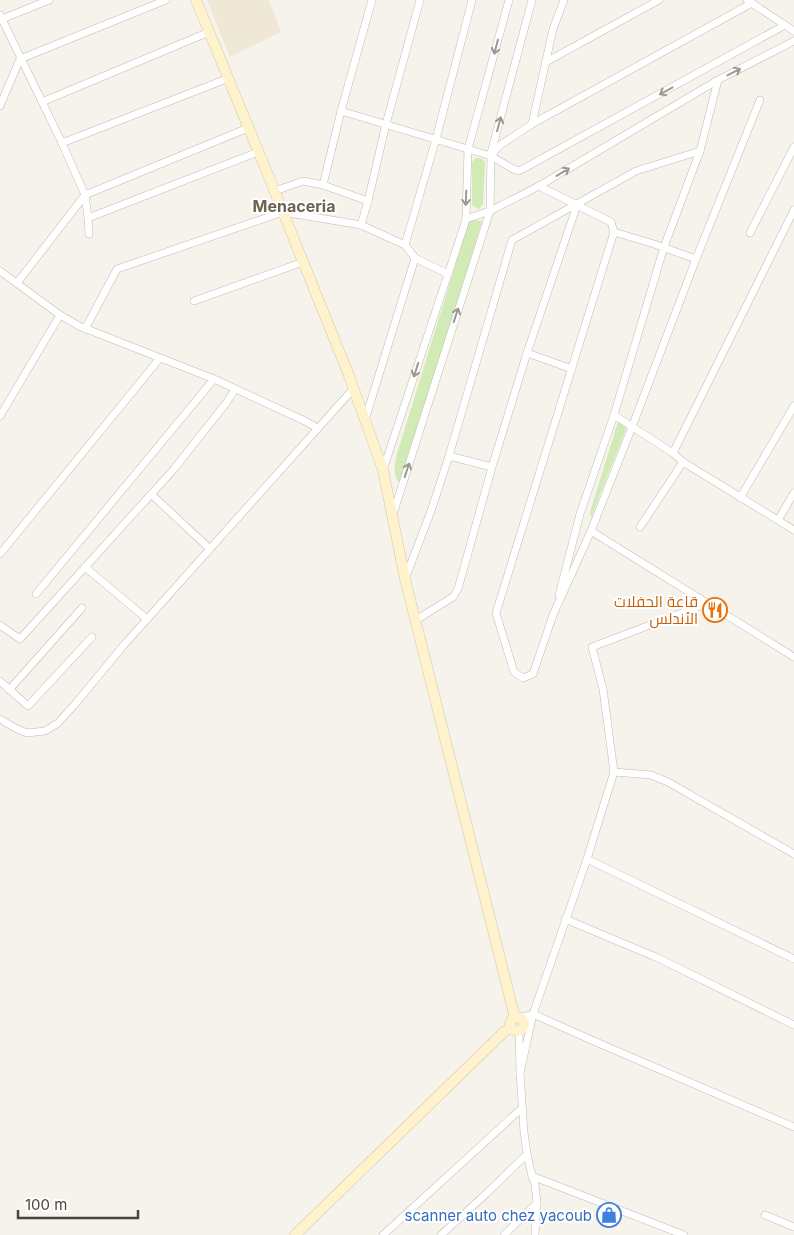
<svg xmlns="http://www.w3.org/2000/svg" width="794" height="1235" font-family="Inter,Cairo,sans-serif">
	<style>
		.education { fill: #efe8d6 }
		.green { fill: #d2eab5 }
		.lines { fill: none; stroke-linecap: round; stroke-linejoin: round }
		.street-casing { stroke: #c2bbae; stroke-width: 8 }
		.secondary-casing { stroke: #d6c79b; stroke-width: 11 }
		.street { stroke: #fff; stroke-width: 7 }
		.secondary { stroke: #fff3cd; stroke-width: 10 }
		.oneway { stroke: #9c9892 }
		.labels { text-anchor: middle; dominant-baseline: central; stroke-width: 4; stroke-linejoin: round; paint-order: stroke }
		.food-label { font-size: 15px; fill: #c56008; stroke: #fff; text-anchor: end }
		.shop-label { font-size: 15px; fill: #366cbe; stroke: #fff; text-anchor: end }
		.neighbourhood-label { font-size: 16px; font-weight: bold; fill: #6e6250; stroke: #fff }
	</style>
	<rect width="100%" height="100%" fill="#f6f3ec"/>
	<!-- education -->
	<polygon class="education" points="207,0 269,0 281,32 230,57"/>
	<!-- green -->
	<g class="green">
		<path d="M475 158C479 158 482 158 485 162L483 204 479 209 472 205V163Z"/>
		<path d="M473 220 482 221 404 482 400 483C392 476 395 467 396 457L467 228 469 222Z"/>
		<polygon points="618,422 627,426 591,518 590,512"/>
	</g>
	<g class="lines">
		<defs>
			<g id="street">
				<polyline points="420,0 386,124 368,201 361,225 405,245 415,258 448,274"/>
				<polyline points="747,0 794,31"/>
				<polyline points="0,15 62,143 85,195 88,218 89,234"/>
				<polyline points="2,19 49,0"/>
				<polyline points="546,62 659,0"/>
				<polyline points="42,102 209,32"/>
				<polyline points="0,106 20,59 166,0"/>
				<polyline points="341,111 491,156 513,169 519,171 785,25"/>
				<polyline points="532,124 553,29 564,0"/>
				<polyline points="62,143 229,78"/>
				<polyline points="491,156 499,146 532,124 752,3"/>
				<polyline points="323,185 341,111 372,0"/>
				<polyline points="539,186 611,222 614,232 654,244 696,259"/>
				<polyline points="275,191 303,181 323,185 368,201"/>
				<polyline points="88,218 258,152"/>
				<polyline points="466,219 490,211 539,186 718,80 794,41"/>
				<polyline points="614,232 496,613 514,672 523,678 533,674 553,615 591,531 632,427 696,259 760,100"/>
				<polyline points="750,233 794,147"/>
				<polyline points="405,245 436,139 472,0"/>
				<polyline points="0,271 60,315 79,326 214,379 305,421 317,428"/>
				<polyline points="17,283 85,195 248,128"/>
				<polyline points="194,301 303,262"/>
				<polyline points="85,329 117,269 283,212 361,225"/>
				<polyline points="527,353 572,369"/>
				<polyline points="614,415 673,453 683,462 794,530"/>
				<polyline points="0,416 60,315"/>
				<polyline points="365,420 415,258"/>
				<polyline points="673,453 794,210"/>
				<polyline points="449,456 492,467"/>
				<polyline points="383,470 464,226 466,219 468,149 509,0"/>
				<polyline points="151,494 210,549"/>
				<polyline points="740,498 794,406"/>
				<polyline points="393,514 490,211 491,153 532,0"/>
				<polyline points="778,520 794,493"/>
				<polyline points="640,527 683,462"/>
				<polyline points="591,531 794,657"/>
				<polyline points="0,554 160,358"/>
				<polyline points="85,567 147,619"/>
				<polyline points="405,579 431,511 449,456 512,240 636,171 700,151"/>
				<polyline points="36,594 214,379"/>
				<polyline points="559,595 580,514 614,415 664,247 700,151 718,80"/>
				<polyline points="416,620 453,597 458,589 492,467 527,353 577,205"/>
				<polyline points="0,625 20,639 174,469 227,402 235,389"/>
				<polyline points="0,681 28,706 92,637"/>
				<polyline points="9,690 82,608"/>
				<polyline points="0,719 15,728 27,733 45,731 58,723 76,703 123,646 354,388"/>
				<polyline points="614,772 651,775 668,782 794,854"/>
				<polyline points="587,859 794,959"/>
				<polyline points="565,919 658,958 794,1025"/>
				<polyline points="519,1018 533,1014 596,1042 794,1127"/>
				<polyline points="519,1031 520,1073 524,1132 527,1154 532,1176 535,1184 537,1203 535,1235"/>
				<polyline points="520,1073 533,1014 587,859 614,772 603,689 592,647 708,603"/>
				<polyline points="532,1176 684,1235"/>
				<polyline points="765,1215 794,1227"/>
				<polyline points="383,1235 521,1109"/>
				<polyline points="441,1235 488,1192 527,1154"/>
				<polyline points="504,1235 537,1203"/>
			</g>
			<g id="secondary">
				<polyline points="196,0 266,170 348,373 383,470 405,579 515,1018"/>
				<circle cx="517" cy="1024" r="7"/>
				<polyline points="295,1235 504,1032 511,1027"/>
			</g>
		</defs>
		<!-- street casing -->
		<use href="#street" class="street-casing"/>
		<!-- secondary casing -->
		<use href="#secondary" class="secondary-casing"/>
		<!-- street -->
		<use href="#street" class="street"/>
		<!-- secondary -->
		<use href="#secondary" class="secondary"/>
	</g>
	<!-- one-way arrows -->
	<defs><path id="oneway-shaft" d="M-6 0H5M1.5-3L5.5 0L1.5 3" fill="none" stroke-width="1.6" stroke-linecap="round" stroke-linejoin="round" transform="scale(1.25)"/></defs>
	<g class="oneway">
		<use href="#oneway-shaft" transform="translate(496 47) rotate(105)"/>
		<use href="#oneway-shaft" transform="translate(734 72) rotate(-27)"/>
		<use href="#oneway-shaft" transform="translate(666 91) rotate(151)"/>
		<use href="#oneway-shaft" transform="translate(499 124) rotate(-75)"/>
		<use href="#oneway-shaft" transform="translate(563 172) rotate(-31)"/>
		<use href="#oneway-shaft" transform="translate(466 198) rotate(92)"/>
		<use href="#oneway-shaft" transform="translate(456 315) rotate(-72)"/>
		<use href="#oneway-shaft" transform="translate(416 370) rotate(108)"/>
		<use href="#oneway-shaft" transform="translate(407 470) rotate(-72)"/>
	</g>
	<!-- icons -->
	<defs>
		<symbol id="restaurant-ring" viewBox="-11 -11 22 22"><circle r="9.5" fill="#fff" stroke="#e8710a" stroke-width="1.5"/><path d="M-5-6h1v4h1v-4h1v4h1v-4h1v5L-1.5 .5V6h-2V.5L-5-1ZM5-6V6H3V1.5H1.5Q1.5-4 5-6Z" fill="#e8710a"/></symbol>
		<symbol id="shop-ring" viewBox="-11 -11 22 22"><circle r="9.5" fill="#fff" stroke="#3f7fe0" stroke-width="1.5"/><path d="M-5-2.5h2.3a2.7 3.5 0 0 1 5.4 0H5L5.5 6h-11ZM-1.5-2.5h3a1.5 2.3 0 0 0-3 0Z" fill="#3f7fe0"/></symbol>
	</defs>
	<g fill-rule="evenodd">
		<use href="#restaurant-ring" x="701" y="596" width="28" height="28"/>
		<use href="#shop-ring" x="595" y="1201" width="28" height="28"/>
	</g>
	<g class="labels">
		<!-- food labels -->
		<g class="food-label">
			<text x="698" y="601">قاعة الحفلات<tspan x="698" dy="17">الأندلس</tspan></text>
		</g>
		<!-- shop labels -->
		<g class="shop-label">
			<text x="592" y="1215">scanner auto chez yacoub</text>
		</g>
		<!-- neighbourhood labels -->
		<g class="neighbourhood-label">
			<text x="294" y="206">Menaceria</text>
		</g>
	</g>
	<!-- scale -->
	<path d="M18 1210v8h120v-8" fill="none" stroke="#4b4439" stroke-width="2.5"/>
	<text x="25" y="1210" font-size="15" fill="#4b4439" stroke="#ffffff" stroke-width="4" paint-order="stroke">100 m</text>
</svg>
